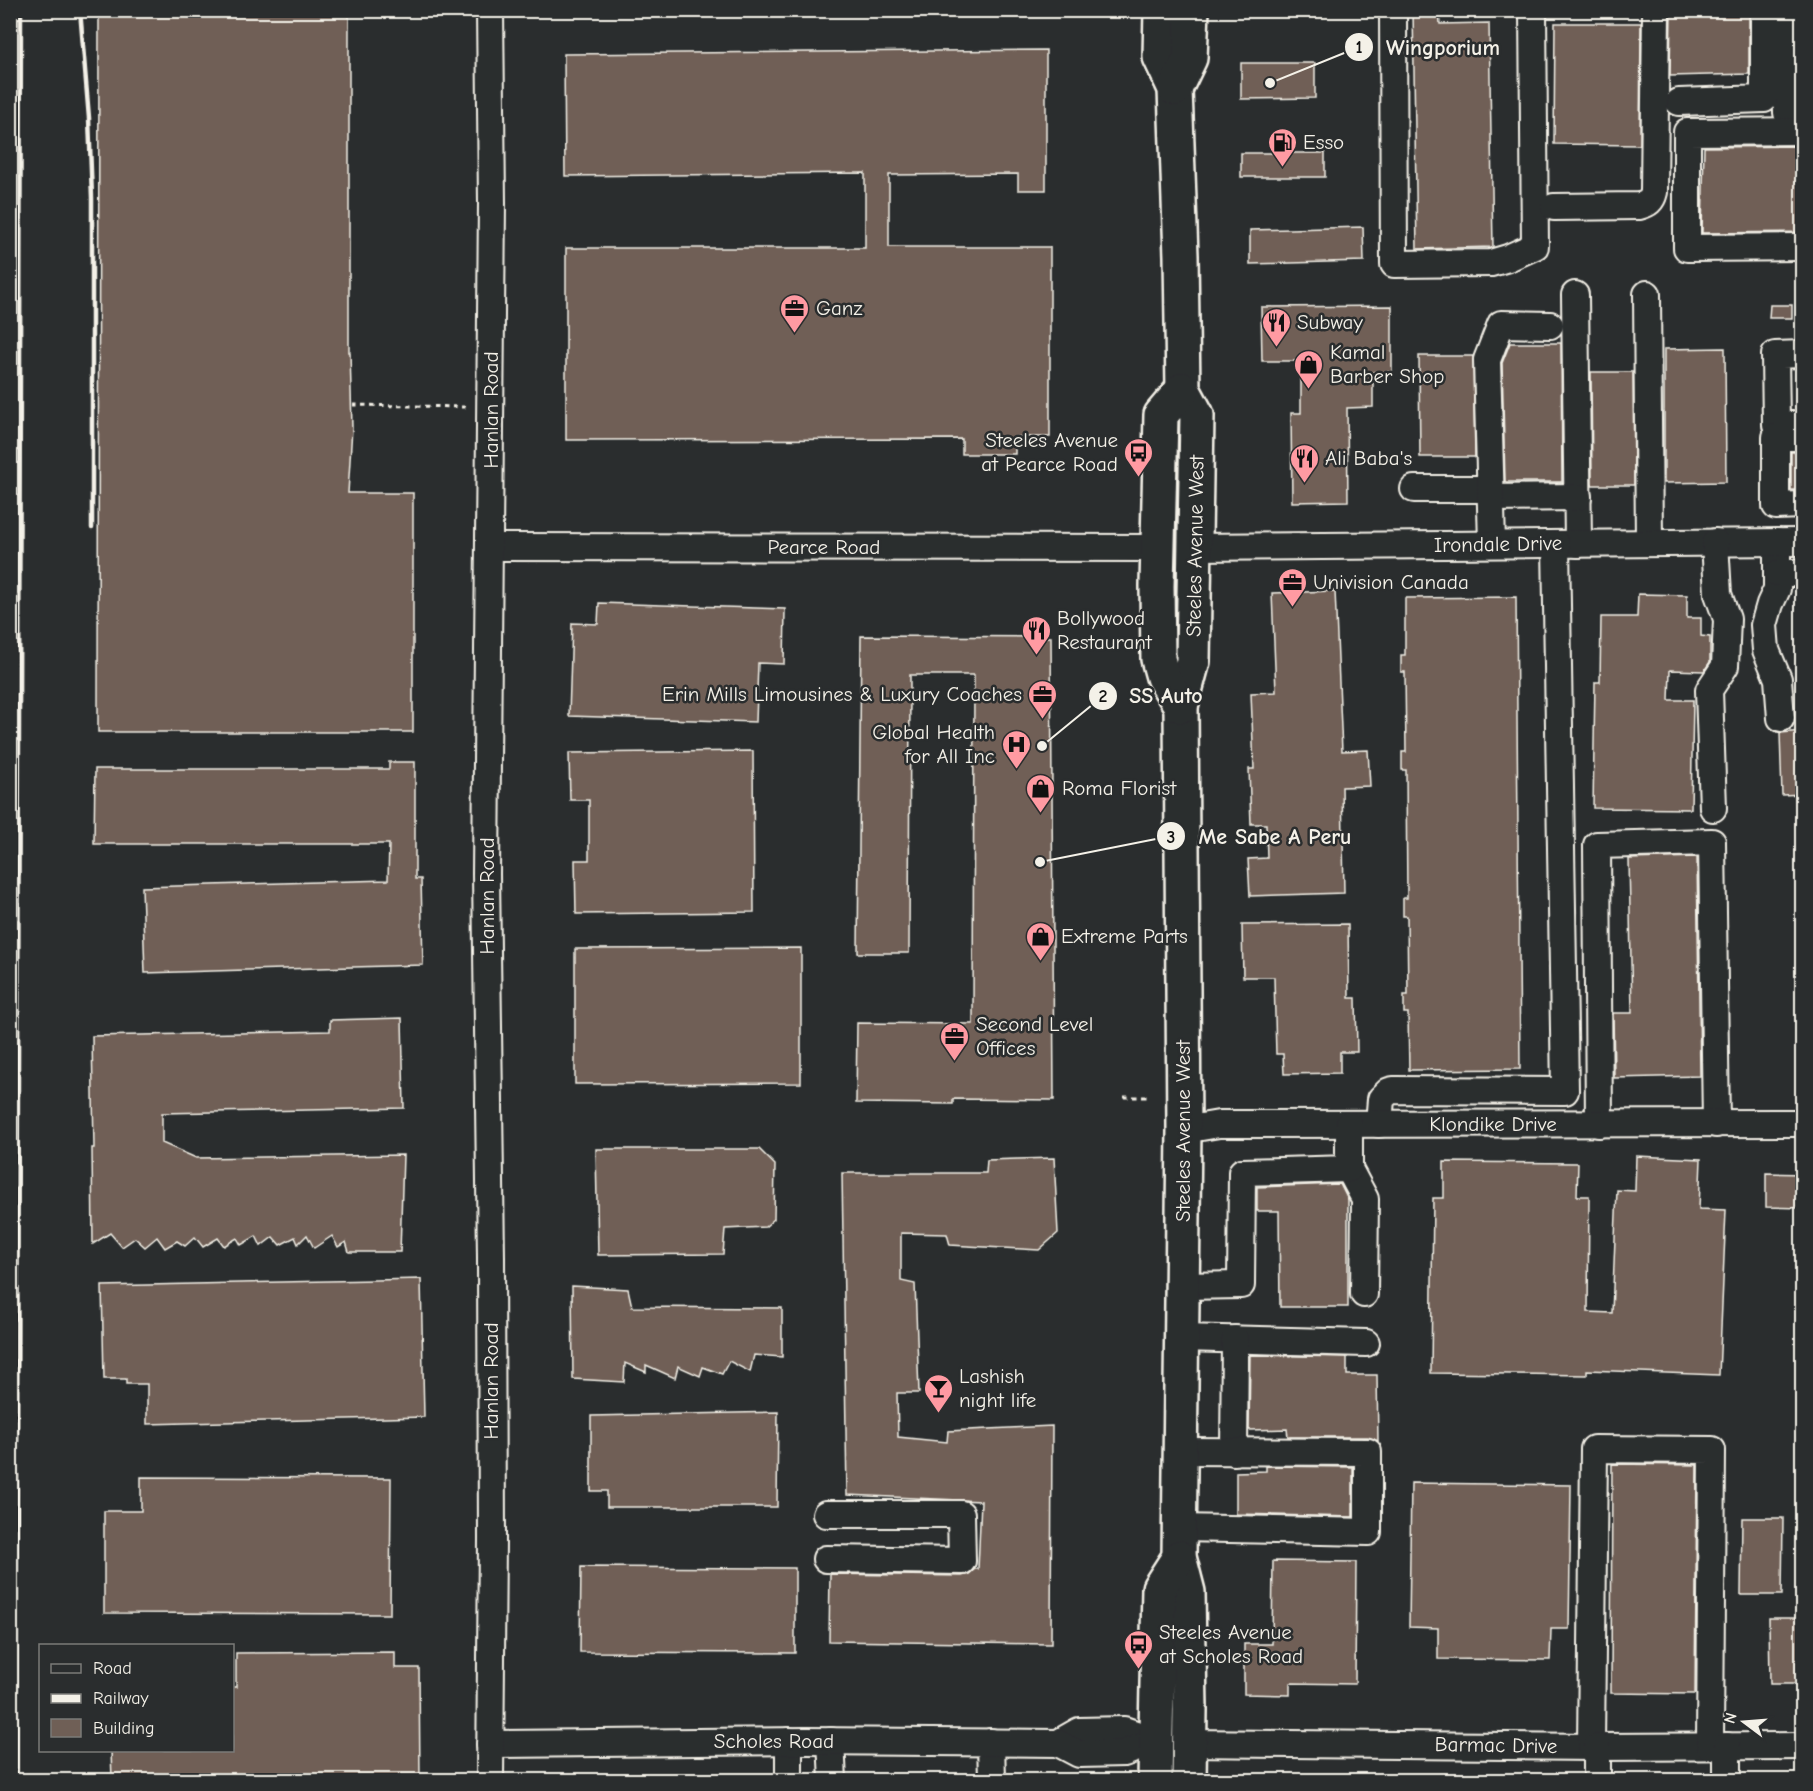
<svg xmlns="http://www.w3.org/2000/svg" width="1813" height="1791" font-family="'Comic Neue',sans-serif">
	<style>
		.building { fill: #6f5f56; stroke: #f4f1e8; stroke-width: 1.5 }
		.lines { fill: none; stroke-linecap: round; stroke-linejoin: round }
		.minor-casing { stroke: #f4f1e8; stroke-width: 30 }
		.major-casing { stroke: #f4f1e8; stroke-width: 38 }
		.path { stroke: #f4f1e8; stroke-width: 3; stroke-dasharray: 4.5 4.5; stroke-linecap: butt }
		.minor { stroke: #2a2d2e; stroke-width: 26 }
		.major { stroke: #2a2d2e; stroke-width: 33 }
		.rail { stroke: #f4f1e8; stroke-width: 4.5 }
		.labels { text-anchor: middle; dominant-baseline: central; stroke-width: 5; stroke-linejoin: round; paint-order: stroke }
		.poi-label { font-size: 21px; fill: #f4f1e8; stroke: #2a2d2e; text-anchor: start }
		.street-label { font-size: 21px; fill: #f4f1e8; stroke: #2a2d2e }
		.leader { fill: none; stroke: #f4f1e8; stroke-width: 2 }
		.callout-dot { fill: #f4f1e8; stroke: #2a2d2e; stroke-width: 2 }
		.mark-label { font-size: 18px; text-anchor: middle; font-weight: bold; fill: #111 }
		.callout-label { font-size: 22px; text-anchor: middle; font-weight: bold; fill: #f4f1e8; stroke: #2a2d2e; stroke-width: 5; stroke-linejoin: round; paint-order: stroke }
	</style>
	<rect width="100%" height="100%" fill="#2a2d2e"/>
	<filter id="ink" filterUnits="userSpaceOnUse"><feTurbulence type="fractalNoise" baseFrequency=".0167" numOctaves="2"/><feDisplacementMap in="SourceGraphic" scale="12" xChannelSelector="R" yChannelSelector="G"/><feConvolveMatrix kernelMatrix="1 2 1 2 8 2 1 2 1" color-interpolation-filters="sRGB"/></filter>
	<g filter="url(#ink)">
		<!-- building -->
		<g class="building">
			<polygon points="99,10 349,10 349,352 350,352 352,428 348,493 413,493 413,732 98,732"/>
			<polygon points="1413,10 1439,10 1440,24 1489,23 1493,247 1417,249"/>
			<polygon points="1671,10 1749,10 1749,74 1670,76"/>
			<polygon points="1555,23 1641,23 1640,145 1554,144"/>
			<polygon points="1046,50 1046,190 1018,190 1018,174 889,175 889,247 1050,247 1050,437 1015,437 1015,454 962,454 962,439 566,440 566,248 865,248 865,173 565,176 564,54"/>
			<polygon points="1241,63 1315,63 1315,98 1241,99"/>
			<polygon points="1803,146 1803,232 1702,233 1704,147"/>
			<rect x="1241" y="153" width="84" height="24"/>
			<polygon points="1363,227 1364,261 1250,264 1250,230"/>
			<polygon points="1770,305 1792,305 1792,318 1769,318"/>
			<polygon points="1392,306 1392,372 1373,372 1373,407 1347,408 1348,501 1292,502 1291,413 1301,413 1301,361 1262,361 1261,307"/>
			<polygon points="1510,343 1561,343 1562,482 1505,482 1502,363"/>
			<polygon points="1725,348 1726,482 1664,483 1664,349"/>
			<polygon points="1419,356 1473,356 1475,457 1420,457"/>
			<polygon points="1591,372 1633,372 1634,485 1592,485"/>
			<rect x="1791" y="452" width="12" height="38"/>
			<polygon points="1335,591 1342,751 1368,750 1370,786 1342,787 1344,893 1250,896 1248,859 1267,858 1266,824 1251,824 1249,769 1254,769 1251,693 1276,692 1272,593"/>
			<polygon points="1638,594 1687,595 1687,618 1701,618 1701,636 1710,637 1710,662 1704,671 1670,670 1669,700 1693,700 1691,809 1593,808 1595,682 1600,682 1601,617 1637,617"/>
			<polygon points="1516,597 1520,1069 1409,1070 1408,1013 1404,1013 1404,995 1408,995 1407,916 1403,916 1403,898 1407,898 1406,770 1402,770 1402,752 1406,752 1405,672 1401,672 1401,655 1405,655 1405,598"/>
			<polygon points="599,603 785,609 784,664 758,663 756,722 569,716 572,623 598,624"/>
			<polygon points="861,636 1051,637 1054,1100 953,1099 953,1104 856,1103 857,1023 973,1024 974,675 910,675 909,953 858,953"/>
			<polygon points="1803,731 1803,794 1782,795 1780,733"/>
			<polygon points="753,751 754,912 576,914 575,860 589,860 589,800 570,800 569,753"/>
			<polygon points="389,762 415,762 415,879 421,879 423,965 145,973 142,887 388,880 389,844 94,844 95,769 389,769"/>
			<polygon points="1697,857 1700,1076 1614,1078 1613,1013 1632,1013 1629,859"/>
			<polygon points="1348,924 1349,998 1356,998 1357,1052 1340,1052 1340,1073 1284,1074 1283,1054 1276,1054 1274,977 1243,977 1242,925"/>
			<polygon points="801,948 801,1083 575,1084 575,949"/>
			<polygon points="402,1018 404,1108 162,1113 162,1143 196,1158 403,1155 400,1252 349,1252 346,1242 338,1247 332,1236 314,1248 307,1235 298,1244 295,1237 280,1245 273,1237 261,1246 256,1236 241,1245 237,1238 224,1246 218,1238 203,1247 195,1237 185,1246 177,1241 165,1248 157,1237 145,1247 135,1238 122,1247 110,1233 93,1244 92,1148 94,1148 92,1036 330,1031 330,1020"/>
			<polygon points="596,1149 759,1149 775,1165 774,1219 765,1227 725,1229 723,1254 598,1255"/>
			<polygon points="1636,1156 1701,1159 1699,1209 1726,1210 1719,1375 1587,1370 1587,1375 1431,1373 1433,1198 1444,1198 1444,1162 1578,1163 1577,1196 1589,1196 1588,1312 1612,1313 1617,1190 1635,1191"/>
			<polygon points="1054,1158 1058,1233 1039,1250 950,1245 947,1234 901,1233 901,1281 915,1284 919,1393 897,1393 898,1437 947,1442 948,1431 1052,1426 1051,1644 829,1641 830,1574 962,1576 969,1574 975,1569 978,1569 981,1501 847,1495 842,1173 986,1173 987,1160"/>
			<polygon points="1766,1173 1803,1174 1803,1208 1766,1207"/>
			<polygon points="1340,1184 1348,1200 1348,1307 1280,1307 1279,1211 1257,1211 1257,1187"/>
			<polygon points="421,1279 424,1417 147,1424 147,1384 126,1384 126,1379 104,1379 102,1286"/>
			<polygon points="572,1286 628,1289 632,1307 782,1308 782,1357 754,1355 750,1372 729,1361 722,1374 703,1367 700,1376 678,1366 675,1378 646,1365 646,1372 625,1363 624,1382 573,1379"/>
			<polygon points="1250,1355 1347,1357 1347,1375 1377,1375 1378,1441 1368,1437 1288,1437 1287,1429 1249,1430"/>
			<polygon points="778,1412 777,1507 607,1507 607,1491 591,1491 591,1416"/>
			<polygon points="1612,1464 1697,1465 1695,1694 1611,1693"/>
			<polygon points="1266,1466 1353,1467 1353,1517 1236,1514 1236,1472 1266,1471"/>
			<polygon points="141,1477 391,1478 390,1614 104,1613 104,1511 141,1511"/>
			<polygon points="1411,1483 1571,1485 1569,1629 1551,1629 1550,1660 1438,1659 1438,1628 1409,1627"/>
			<polygon points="1742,1518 1783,1518 1782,1595 1741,1595"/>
			<polygon points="1273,1561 1356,1562 1355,1684 1290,1683 1290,1695 1244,1694 1244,1644 1272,1644"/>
			<polygon points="581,1567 795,1568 795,1653 580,1652"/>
			<polygon points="1769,1618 1803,1618 1803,1684 1770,1684"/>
			<polygon points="395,1652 395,1668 419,1668 420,1780 112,1780 111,1750 232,1750 232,1687 236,1687 236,1653"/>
		</g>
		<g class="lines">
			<defs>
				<g id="minor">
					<polyline points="1393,10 1394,264 1491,263 1508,258 1535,246 1533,10"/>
					<polyline points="1785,10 1787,113 1802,118"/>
					<polyline points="1679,102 1764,99 1764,10"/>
					<polyline points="1802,131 1687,132 1687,248 1802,247"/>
					<path d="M1554 207 1639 206C1648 204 1652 201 1654 192L1656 10"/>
					<polyline points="1647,294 1649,543"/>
					<polyline points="1575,295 1578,544"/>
					<polyline points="1802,354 1775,355 1776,425 1802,425"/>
					<polyline points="1802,437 1776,437 1776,506 1802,505"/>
					<polyline points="1414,489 1491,489"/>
					<polyline points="1491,498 1578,497"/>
					<polyline points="1777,542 1777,589 1770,604 1764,625 1766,650 1778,679 1781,718"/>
					<polyline points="1492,544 1487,360 1501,324 1550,325"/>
					<polyline points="489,547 1159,548"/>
					<polyline points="1194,547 1802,542"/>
					<polyline points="1778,573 1802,573"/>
					<polyline points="1713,808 1709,690 1725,666 1727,619 1718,594 1715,542"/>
					<polyline points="1379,1124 1381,1099 1389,1091 1393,1090 1565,1091 1556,544"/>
					<polyline points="1599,1124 1597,845 1712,842 1716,1124"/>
					<polyline points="1184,1130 1219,1124 1802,1123"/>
					<polyline points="1349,1169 1365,1199 1364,1294"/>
					<polyline points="1182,1286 1241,1285 1242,1172 1349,1169 1349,1124"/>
					<polyline points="1183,1338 1366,1343"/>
					<polyline points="1234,1452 1235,1339"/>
					<polyline points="826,1514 961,1514 962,1561 826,1559"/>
					<polyline points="1180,1528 1368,1532 1368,1452 1181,1451"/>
					<polyline points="789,1741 789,1780"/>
					<polyline points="831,1741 833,1780"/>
					<polyline points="991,1742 992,1780"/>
					<polyline points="1058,1743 1079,1731 1124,1730 1156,1741"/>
					<polyline points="1189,1743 1597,1747 1802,1746"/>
					<polyline points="490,1744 806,1741 1058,1743 1079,1754 1124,1753 1156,1741"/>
					<polyline points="1591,1747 1594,1449 1712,1450 1710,1746"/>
					<polyline points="490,1780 492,1539 491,1257 486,874 492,203 490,10"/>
					<polyline points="1597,1780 1597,1747"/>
					<polyline points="1727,1780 1727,1746"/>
				</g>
				<g id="major">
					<polyline points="1161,10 1160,57 1175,89 1181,256 1183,389 1197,415 1193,661 1181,706 1184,1130 1179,1557 1188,1592 1190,1710 1189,1780"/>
					<polyline points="1175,89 1190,58 1192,10"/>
					<polyline points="1181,706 1163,677 1158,659 1157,586 1161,415 1183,389"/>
					<polyline points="1155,1780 1159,1588 1179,1557"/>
				</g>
			</defs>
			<!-- minor casing -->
			<use href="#minor" class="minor-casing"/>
			<!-- major casing -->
			<use href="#major" class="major-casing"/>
			<!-- path -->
			<g class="path">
				<polyline points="353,405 468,407"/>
				<polyline points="1124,1097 1148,1097"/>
			</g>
			<!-- minor -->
			<use href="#minor" class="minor"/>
			<!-- major -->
			<use href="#major" class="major"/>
			<!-- rail -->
			<g class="rail">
				<polyline points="80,10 89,118 92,198 92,528"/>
				<polyline points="16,1780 21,10"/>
			</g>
		</g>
	</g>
	<!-- icons -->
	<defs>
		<symbol id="fuel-pin" viewBox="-11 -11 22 30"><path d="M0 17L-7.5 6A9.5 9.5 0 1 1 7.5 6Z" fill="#ff9aa2" stroke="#2a2d2e"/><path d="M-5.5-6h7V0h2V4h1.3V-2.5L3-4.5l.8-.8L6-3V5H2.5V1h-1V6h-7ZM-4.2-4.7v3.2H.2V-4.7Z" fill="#111"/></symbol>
		<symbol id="office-pin" viewBox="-11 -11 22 30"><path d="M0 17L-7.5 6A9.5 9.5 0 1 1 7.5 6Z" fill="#ff9aa2" stroke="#2a2d2e"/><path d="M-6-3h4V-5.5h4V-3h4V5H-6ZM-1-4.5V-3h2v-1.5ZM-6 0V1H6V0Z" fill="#111"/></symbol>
		<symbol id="restaurant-pin" viewBox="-11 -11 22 30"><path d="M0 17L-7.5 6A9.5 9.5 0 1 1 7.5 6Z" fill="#ff9aa2" stroke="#2a2d2e"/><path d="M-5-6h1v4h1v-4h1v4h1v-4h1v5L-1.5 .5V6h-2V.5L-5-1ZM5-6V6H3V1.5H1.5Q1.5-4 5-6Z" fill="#111"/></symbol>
		<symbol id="shop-pin" viewBox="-11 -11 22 30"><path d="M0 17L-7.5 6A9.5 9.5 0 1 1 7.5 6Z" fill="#ff9aa2" stroke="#2a2d2e"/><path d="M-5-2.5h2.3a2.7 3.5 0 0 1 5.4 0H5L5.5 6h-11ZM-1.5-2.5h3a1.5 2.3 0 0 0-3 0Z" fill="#111"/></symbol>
		<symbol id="bus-pin" viewBox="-11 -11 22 30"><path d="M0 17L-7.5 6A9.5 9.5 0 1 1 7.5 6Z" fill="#ff9aa2" stroke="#2a2d2e"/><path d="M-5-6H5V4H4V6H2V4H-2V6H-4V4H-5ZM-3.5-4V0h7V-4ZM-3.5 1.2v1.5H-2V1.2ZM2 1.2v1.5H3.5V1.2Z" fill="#111"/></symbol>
		<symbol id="hospital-pin" viewBox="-11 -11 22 30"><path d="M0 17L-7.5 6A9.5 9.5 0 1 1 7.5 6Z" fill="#ff9aa2" stroke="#2a2d2e"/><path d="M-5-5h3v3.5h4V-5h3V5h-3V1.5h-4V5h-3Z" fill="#111"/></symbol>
		<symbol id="bar-pin" viewBox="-11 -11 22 30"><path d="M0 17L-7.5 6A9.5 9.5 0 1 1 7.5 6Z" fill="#ff9aa2" stroke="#2a2d2e"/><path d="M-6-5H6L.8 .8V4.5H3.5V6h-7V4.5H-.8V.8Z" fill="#111"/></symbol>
	</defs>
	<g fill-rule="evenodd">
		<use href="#fuel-pin" x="1266" y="126" width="33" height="45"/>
		<use href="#office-pin" x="778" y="292" width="33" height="45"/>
		<use href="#restaurant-pin" x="1260" y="306" width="33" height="45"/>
		<use href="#shop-pin" x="1292" y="348" width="33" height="45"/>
		<use href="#bus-pin" x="1122" y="436" width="33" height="45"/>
		<use href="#restaurant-pin" x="1288" y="442" width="33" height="45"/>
		<use href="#office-pin" x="1276" y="566" width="33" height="45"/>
		<use href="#restaurant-pin" x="1020" y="614" width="33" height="45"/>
		<use href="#office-pin" x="1026" y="678" width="33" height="45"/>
		<use href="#hospital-pin" x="1000" y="728" width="33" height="45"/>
		<use href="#shop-pin" x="1024" y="772" width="33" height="45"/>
		<use href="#shop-pin" x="1024" y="920" width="33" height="45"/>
		<use href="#office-pin" x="938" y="1020" width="33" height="45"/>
		<use href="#bar-pin" x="922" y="1372" width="33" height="45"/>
		<use href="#bus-pin" x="1122" y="1628" width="33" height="45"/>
	</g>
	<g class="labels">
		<!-- poi labels -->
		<g class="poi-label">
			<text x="1303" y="142">Esso</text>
			<text x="816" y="308">Ganz</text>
			<text x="1297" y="322">Subway</text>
			<text x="1330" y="352">Kamal<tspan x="1330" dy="24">Barber Shop</tspan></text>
			<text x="1118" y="440" text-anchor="end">Steeles Avenue<tspan x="1118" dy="24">at Pearce Road</tspan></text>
			<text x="1325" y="458">Ali Baba's</text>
			<text x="1313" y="582">Univision Canada</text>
			<text x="1057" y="618">Bollywood<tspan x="1057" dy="24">Restaurant</tspan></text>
			<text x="1022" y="694" text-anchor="end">Erin Mills Limousines &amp; Luxury Coaches</text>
			<text x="995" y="732" text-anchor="end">Global Health<tspan x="995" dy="24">for All Inc</tspan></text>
			<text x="1062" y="788">Roma Florist</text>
			<text x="1061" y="936">Extreme Parts</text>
			<text x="976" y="1024">Second Level<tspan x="976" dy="24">Offices</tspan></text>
			<text x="959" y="1376">Lashish<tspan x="959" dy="24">night life</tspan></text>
			<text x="1159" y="1632">Steeles Avenue<tspan x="1159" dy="24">at Scholes Road</tspan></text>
		</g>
		<!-- street labels -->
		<g class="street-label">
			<text transform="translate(491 410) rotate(-90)">Hanlan Road</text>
			<text transform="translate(1498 544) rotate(-1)">Irondale Drive</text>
			<text transform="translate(1195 546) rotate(-89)">Steeles Avenue West</text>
			<text x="824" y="547">Pearce Road</text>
			<text transform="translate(487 896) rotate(-90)">Hanlan Road</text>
			<text x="1493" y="1124">Klondike Drive</text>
			<text transform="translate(1183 1131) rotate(-90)">Steeles Avenue West</text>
			<text transform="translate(491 1381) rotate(-90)">Hanlan Road</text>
			<text x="774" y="1741">Scholes Road</text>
			<text transform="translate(1496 1745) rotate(1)">Barmac Drive</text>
		</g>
	</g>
	<!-- callouts -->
	<path class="leader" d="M1270 83L1359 47M1042 746L1103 696M1040 862L1171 836"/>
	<g class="callout-dot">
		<circle cx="1270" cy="83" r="6"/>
		<circle cx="1042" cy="746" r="6"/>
		<circle cx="1040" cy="862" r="6"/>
		<circle cx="1359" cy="47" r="15"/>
		<circle cx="1103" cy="696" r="15"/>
		<circle cx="1171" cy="836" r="15"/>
	</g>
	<g class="mark-label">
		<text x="1359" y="53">1</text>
		<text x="1103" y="702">2</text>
		<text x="1171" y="843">3</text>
	</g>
	<g class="callout-label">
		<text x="1443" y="55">Wingporium</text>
		<text x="1166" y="703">SS Auto</text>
		<text x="1275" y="844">Me Sabe A Peru</text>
	</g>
	<!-- margin -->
	<rect width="1813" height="1791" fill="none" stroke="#2a2d2e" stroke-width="36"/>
	<rect x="18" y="18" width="1777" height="1755" fill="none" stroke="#f4f1e8" stroke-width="2" filter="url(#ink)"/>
	<!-- legend -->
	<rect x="39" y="1644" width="195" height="108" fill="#2a2d2e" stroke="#7b7b78" stroke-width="1.5"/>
	<rect x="51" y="1664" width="30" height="9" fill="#2a2d2e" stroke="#7b7b78" stroke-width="1.5"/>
	<text x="93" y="1674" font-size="18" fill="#f4f1e8">Road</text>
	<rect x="51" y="1694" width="30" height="9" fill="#f4f1e8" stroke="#7b7b78" stroke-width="1.5"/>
	<text x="93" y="1704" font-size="18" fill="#f4f1e8">Railway</text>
	<rect x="51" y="1719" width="30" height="18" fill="#6f5f56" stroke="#7b7b78" stroke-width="1.5"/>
	<text x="93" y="1734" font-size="18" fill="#f4f1e8">Building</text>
	<!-- north arrow -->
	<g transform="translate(1744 1722) rotate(286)" stroke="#2a2d2e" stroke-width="4.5" paint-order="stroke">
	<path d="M0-4.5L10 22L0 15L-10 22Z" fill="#f4f1e8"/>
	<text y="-9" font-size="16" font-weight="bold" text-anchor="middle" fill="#f4f1e8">N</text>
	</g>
</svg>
